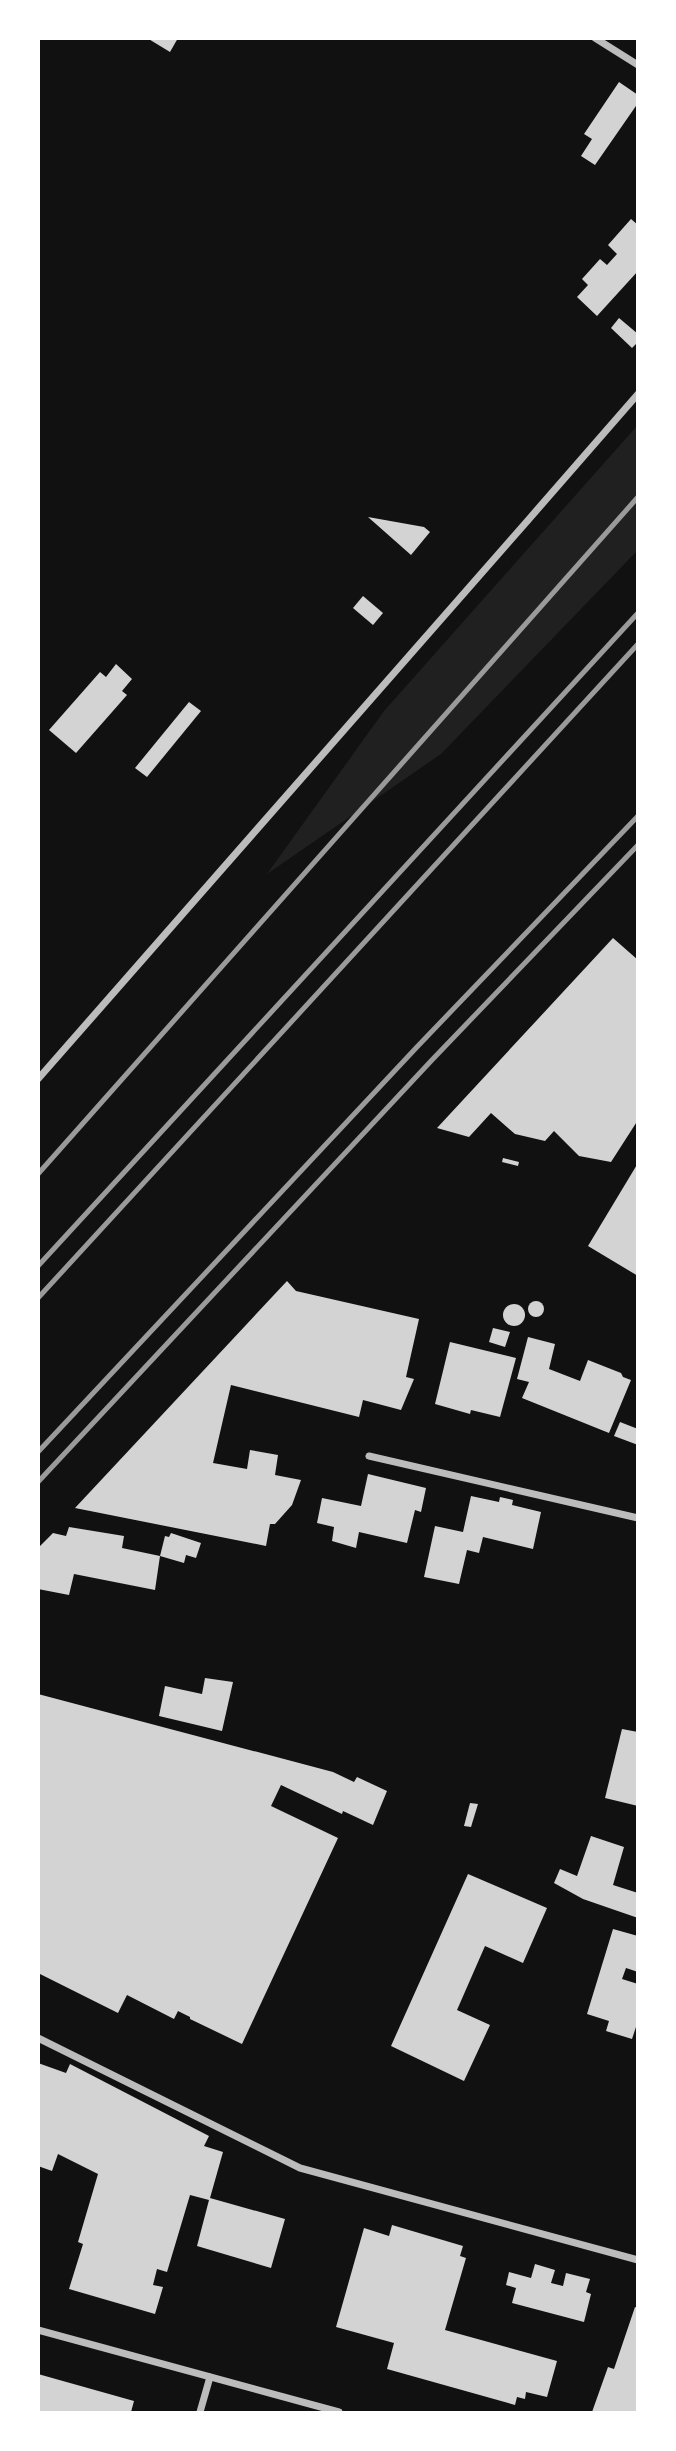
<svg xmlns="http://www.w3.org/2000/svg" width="676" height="2451" font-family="Barlow,sans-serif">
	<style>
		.green { fill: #202020 }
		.building { fill: #d3d3d3 }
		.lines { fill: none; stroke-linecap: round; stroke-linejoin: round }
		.minor { stroke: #bcbcbc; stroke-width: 7 }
		.rail { stroke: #9a9a9a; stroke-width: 5 }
	</style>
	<rect width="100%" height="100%" fill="#111"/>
	<!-- green -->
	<polygon class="green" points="637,426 637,551 441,754 267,874 384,711"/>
	<!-- building -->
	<g class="building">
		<polygon points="147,38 178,38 170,52"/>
		<polygon points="619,82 638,95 638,103 595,165 581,156 592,139 584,134"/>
		<polygon points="631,219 638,225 638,271 597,316 577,297 588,285 582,279 600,259 607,265 617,254 608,245"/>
		<polygon points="619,318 638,334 638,342 632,348 611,328"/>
		<polygon points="368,517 424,527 430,532 411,555"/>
		<polygon points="363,596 383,613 373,625 353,608"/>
		<polygon points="116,664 132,679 122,691 127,695 76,753 49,730 100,672 106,677"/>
		<polygon points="189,702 201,711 147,777 135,768"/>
		<polygon points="613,938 638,960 638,1120 611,1162 579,1156 554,1131 545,1141 515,1134 491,1113 469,1137 437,1128"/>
		<polygon points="503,1158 519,1162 518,1166 502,1162"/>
		<polygon points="638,1163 638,1276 588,1246"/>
		<polygon points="287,1281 296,1291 419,1319 406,1377 414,1379 401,1410 363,1400 359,1417 231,1385 213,1463 247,1469 250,1450 278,1455 275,1475 301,1480 292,1505 275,1524 270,1524 266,1546 75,1508"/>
		<circle cx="536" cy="1309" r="8"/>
		<circle cx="514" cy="1315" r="11"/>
		<polygon points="493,1328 510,1332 505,1347 489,1342"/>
		<polygon points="528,1337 555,1344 549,1369 580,1381 588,1360 621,1373 623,1377 631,1380 609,1433 522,1398 529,1382 517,1379"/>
		<polygon points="450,1342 516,1358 500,1417 471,1410 470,1414 435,1404"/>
		<polygon points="620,1422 638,1429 638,1445 614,1436"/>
		<polygon points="368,1474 426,1488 421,1512 415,1510 407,1543 359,1532 356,1548 332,1541 334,1527 317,1523 322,1498 361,1506"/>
		<polygon points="471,1496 499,1502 500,1497 513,1500 512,1505 541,1512 533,1549 483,1537 479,1553 467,1550 459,1584 424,1577 435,1526 463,1532"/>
		<polygon points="69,1527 124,1536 122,1548 160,1556 165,1536 169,1537 171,1533 201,1543 196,1558 186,1555 184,1563 160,1556 155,1590 74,1574 69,1595 38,1589 38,1548 53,1533 66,1536"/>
		<polygon points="205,1678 233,1682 222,1731 159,1716 165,1686 202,1694"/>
		<polygon points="38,1694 333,1772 354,1782 357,1777 387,1791 373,1825 343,1811 342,1814 281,1785 271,1806 338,1838 242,2044 190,2019 190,2017 178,2011 174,2019 127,1995 118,2013 38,1973"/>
		<polygon points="622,1729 638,1732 638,1806 605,1798"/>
		<polygon points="470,1803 478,1804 471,1827 464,1826"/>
		<polygon points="591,1836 624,1847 613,1885 638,1893 638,1918 583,1899 554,1883 560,1869 577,1876"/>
		<polygon points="468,1874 547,1908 523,1963 485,1946 457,2010 490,2025 464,2081 391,2046"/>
		<polygon points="613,1929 638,1936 638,1972 626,1968 622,1979 638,1984 638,2021 632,2039 606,2031 609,2021 587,2014"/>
		<polygon points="38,2063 66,2073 70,2064 209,2136 204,2146 223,2152 210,2198 285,2219 271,2268 197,2246 209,2200 190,2195 167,2272 157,2269 153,2285 163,2287 155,2314 69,2289 83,2244 78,2242 98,2174 58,2154 52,2171 38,2166"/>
		<polygon points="392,2225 463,2246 460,2256 466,2258 445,2330 557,2361 547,2397 526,2392 525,2399 517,2397 515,2405 387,2369 394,2343 336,2327 364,2228 389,2236"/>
		<polygon points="535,2264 555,2270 551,2283 563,2286 566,2273 590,2279 586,2292 591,2294 584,2322 512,2303 516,2288 506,2285 509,2272 531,2278"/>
		<polygon points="635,2307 638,2308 638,2412 592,2412 608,2367 614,2369"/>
		<polygon points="38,2374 134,2401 131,2412 38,2412"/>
	</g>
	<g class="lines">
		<!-- minor -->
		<g class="minor">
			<polyline points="595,38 638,65"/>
			<path d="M38 1079C238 850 439 623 638 394"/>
			<polyline points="369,1456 638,1518"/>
			<polyline points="38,2038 300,2168 638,2260"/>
			<polyline points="38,2330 339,2412"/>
			<polyline points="200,2412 210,2377"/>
		</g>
		<!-- rail -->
		<g class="rail">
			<polyline points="38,1174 638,497"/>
			<polyline points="38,1266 638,613"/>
			<polyline points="38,1298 638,644"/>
			<polyline points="38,1452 416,1048 638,816"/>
			<polyline points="38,1482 431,1061 638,845"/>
		</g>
	</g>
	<!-- border -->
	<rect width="676" height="2451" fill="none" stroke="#ffffff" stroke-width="80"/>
</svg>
